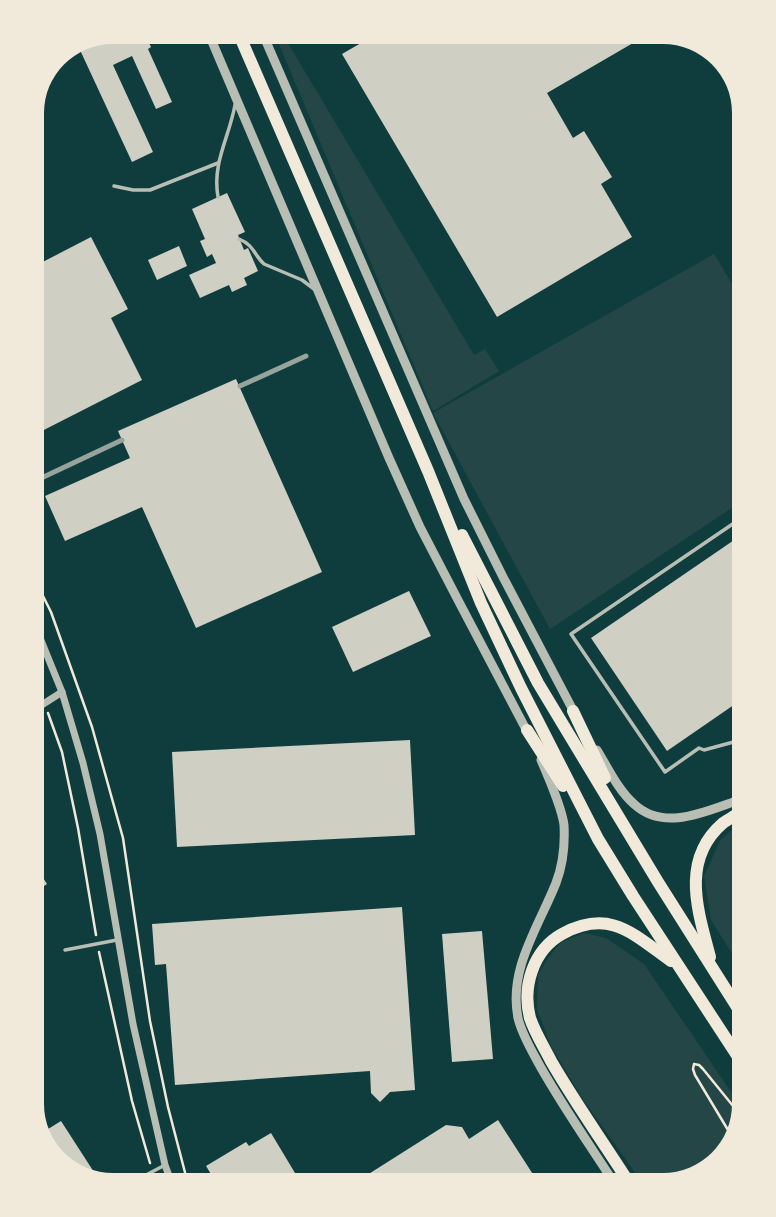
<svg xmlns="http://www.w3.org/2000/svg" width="776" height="1217" font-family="'Zilla Slab',serif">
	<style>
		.green { fill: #244646 }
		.building { fill: #cfcfc3 }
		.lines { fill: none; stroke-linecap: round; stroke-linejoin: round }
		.path { stroke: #f1e9da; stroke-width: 2.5 }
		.service { stroke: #b8beb3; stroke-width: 3.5 }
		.minor { stroke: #b8beb3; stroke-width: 7 }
		.tertiary { stroke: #b8beb3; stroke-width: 9 }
		.trunk { stroke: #f1e9da; stroke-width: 12 }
		.rail { stroke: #97a49c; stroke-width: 5 }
	</style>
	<rect width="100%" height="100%" fill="#0f3d3e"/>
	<!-- green -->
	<g class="green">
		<polygon points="286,40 474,355 485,349 499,371 433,411 279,44"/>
		<polygon points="714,254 738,294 739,503 550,629 433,413"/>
		<polygon points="742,822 743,971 711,920 704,876 721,839"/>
		<polygon points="584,933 606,938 644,964 744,1111 731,1149 700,1177 639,1178 582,1098 551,1046 537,1009 538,975 546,961 561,942"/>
	</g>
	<!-- building -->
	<g class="building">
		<polygon points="120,32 144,32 151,47 148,49 172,102 156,109 132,56 113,65 153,152 132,162 80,50"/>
		<polygon points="380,32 652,32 547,93 573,138 584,131 612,177 601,184 632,237 497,317 342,54"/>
		<polygon points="227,193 245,232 238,235 244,250 248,248 258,271 244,278 247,285 232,292 229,285 200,298 189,275 216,263 212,254 207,257 200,241 205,239 192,209"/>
		<polygon points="91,237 128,309 111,318 142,380 34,435 33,267"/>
		<polygon points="179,246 187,266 157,280 148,260"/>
		<polygon points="236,379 322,572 196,628 142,507 65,541 45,496 130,458 118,431"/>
		<polygon points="740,536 741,700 667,751 591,638"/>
		<polygon points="409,591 431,636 353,672 332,627"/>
		<polygon points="410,740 415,835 177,847 172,752"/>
		<polygon points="38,870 47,884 38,890"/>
		<polygon points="402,907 415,1090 390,1092 380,1102 371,1093 370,1071 175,1085 166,964 155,965 152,924"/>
		<polygon points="482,931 493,1059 452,1062 442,934"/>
		<polygon points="498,1120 536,1179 356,1182 446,1125 462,1127 469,1139"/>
		<polygon points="61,1121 101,1183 68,1172 40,1141 40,1134"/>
		<polygon points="271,1133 301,1183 217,1184 206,1166 246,1142 249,1146"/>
	</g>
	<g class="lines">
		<!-- path -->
		<g class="path">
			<polyline points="36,582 51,612 92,727 123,838 150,1021 168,1107 188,1184"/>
			<polyline points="36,683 40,693"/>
			<polyline points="48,713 62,752 78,828 96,935"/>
			<polyline points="99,952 132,1101 150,1163"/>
			<polyline points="734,1140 695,1075 693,1069 694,1064 699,1065 703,1069 742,1117"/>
		</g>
		<!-- service -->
		<g class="service">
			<polyline points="114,186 133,190 150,190 218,163"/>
			<path d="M218 197C212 163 229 138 235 105"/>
			<path d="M239 239C254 245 254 255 264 264L302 280 314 289"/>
			<polyline points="740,519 571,634 665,772 699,748 704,750 741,740"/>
			<polyline points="65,950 117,940"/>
			<polyline points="127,1185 165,1165"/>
			<polyline points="163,1185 170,1180"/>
		</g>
		<!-- minor -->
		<g class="minor">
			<polyline points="36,628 62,692 83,763 100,834 133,1024 165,1165 172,1184"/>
			<polyline points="37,708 62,692"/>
		</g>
		<!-- tertiary -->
		<g class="tertiary">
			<polyline points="208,32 389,458 420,527 459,602 529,735"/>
			<polyline points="262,32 464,499 503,577 575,714"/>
			<path d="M597 750C608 768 618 790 634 804 665 833 708 810 742 799"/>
			<path d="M541 760C548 776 562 809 564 825 565 844 563 865 556 883 539 926 508 969 518 1018 522 1035 532 1051 540 1066 562 1105 587 1141 611 1178"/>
		</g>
		<!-- trunk -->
		<g class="trunk">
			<polyline points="238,32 428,471 481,603 521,688 598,839 633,896 744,1066"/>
			<polyline points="462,535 538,683 658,882 744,1018"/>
			<polyline points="573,711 605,778"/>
			<polyline points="527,730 563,786"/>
			<path d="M710 957C698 911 680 860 723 823 729 819 736 815 742 811"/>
			<path d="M626 1178C601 1139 574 1101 551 1061 544 1047 535 1033 530 1018 522 987 533 950 562 934 610 908 633 934 671 961"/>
		</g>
		<!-- rail -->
		<g class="rail">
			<polyline points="240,386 306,356"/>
			<polyline points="35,481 122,440"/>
		</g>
	</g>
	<!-- crop -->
	<path d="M0 0H776V1217H0ZM113 44H663A69 69 0 0 1 732 113V1104A69 69 0 0 1 663 1173H113A69 69 0 0 1 44 1104V113A69 69 0 0 1 113 44Z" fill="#f1e9da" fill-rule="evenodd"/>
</svg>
